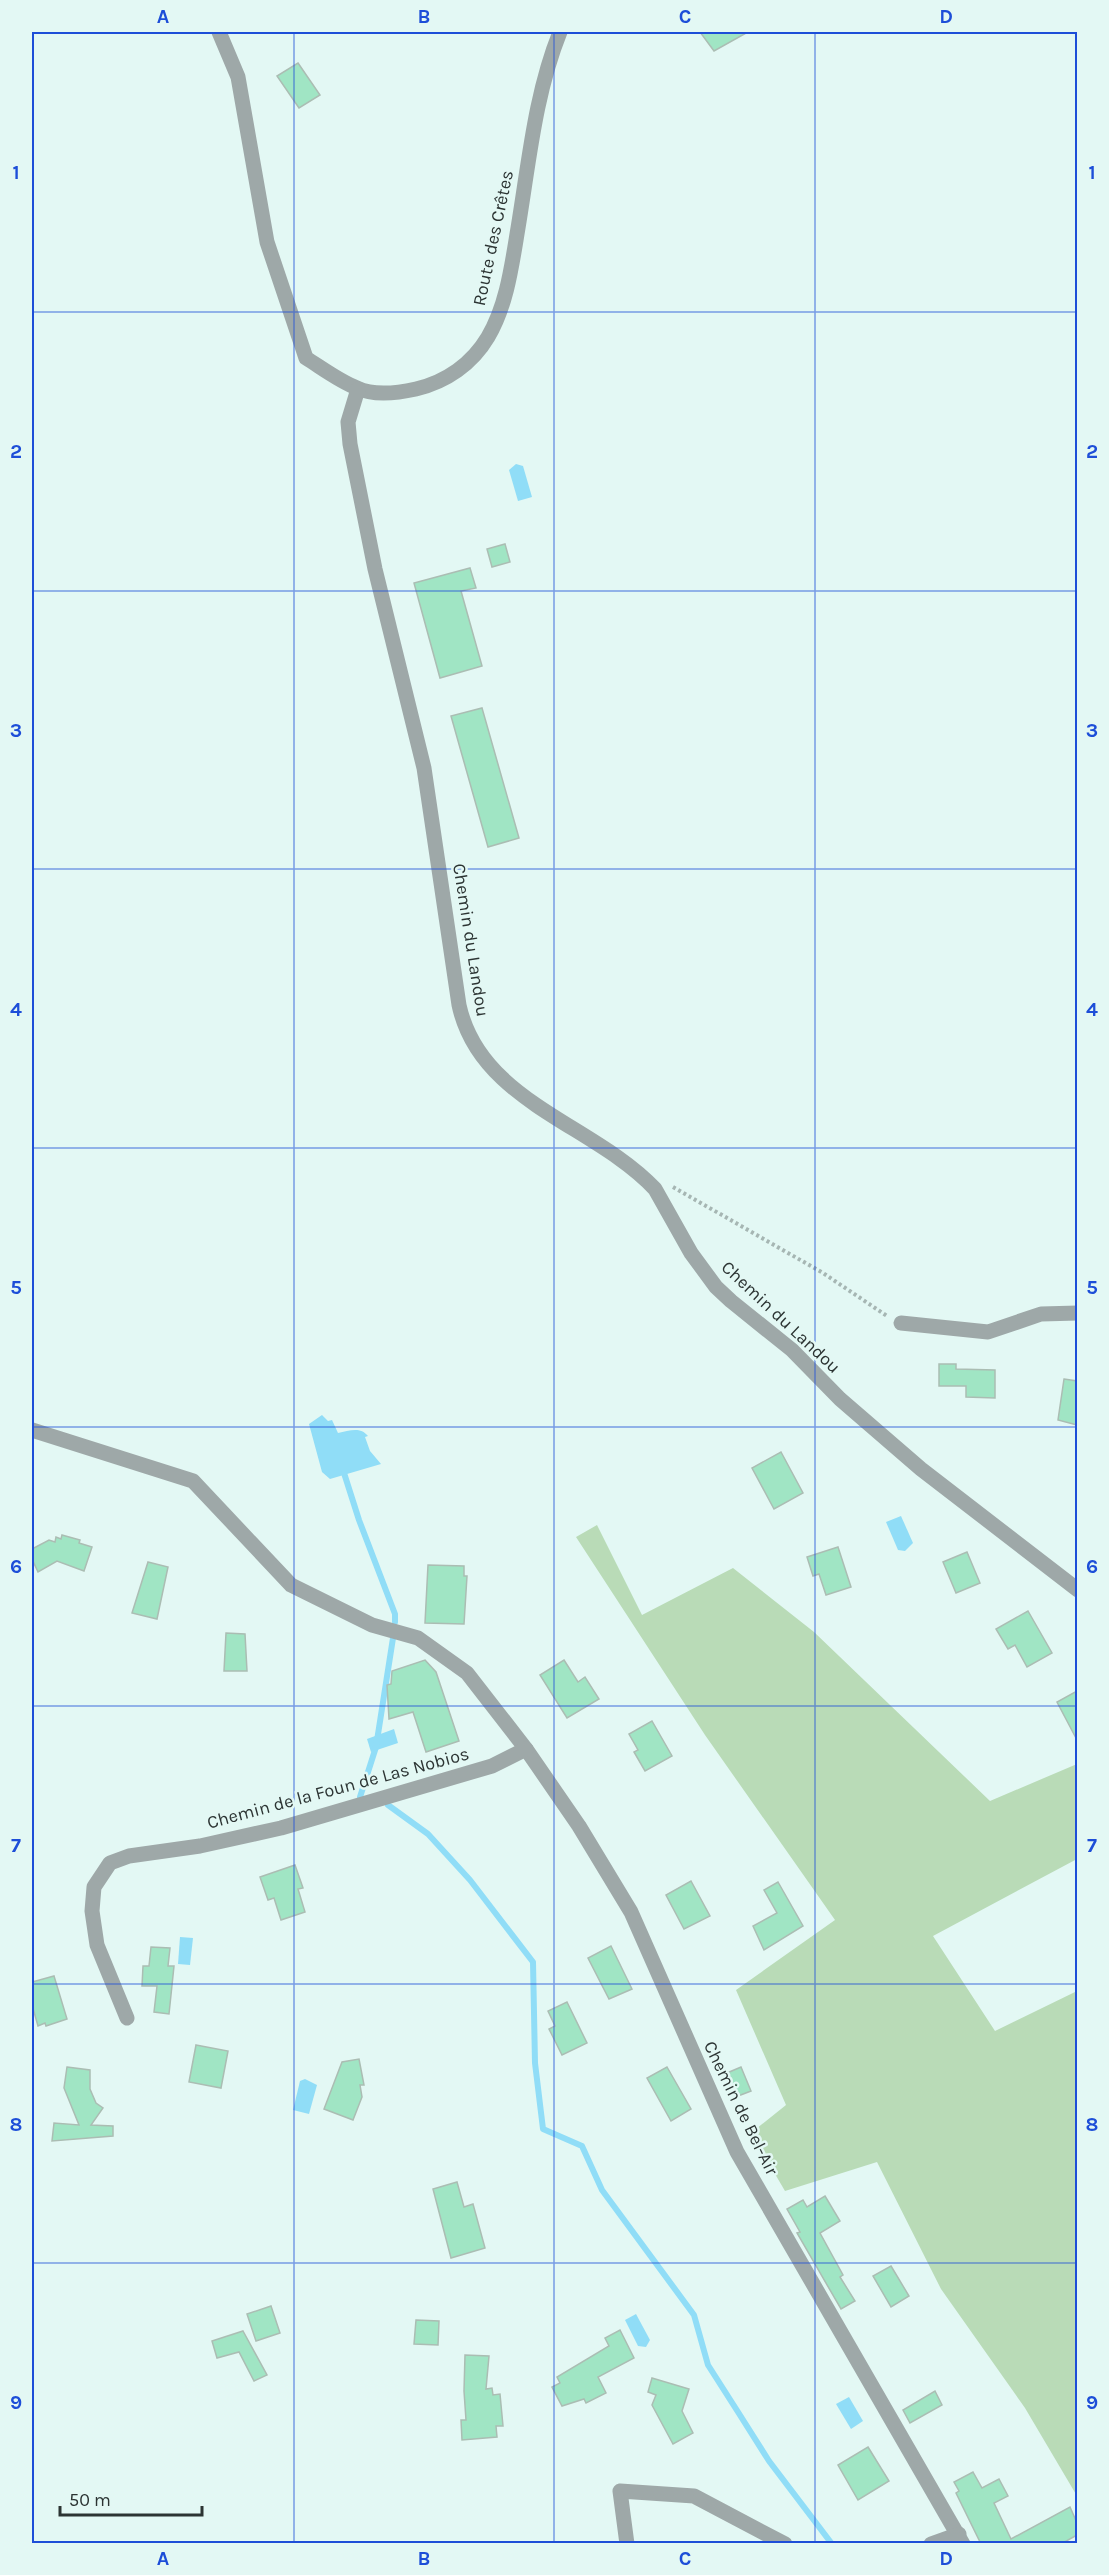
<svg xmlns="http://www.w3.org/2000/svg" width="1109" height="2575" font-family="Karla,sans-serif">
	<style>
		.green { fill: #b9dbb7 }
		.water { fill: #90ddf7 }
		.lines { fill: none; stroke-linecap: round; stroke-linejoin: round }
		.stream { stroke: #90ddf7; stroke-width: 6 }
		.building { fill: #a0e5c4; stroke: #abbdb3; stroke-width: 1.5 }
		.path { stroke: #a6b6b3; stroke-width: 4; stroke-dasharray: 3 3; stroke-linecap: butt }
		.minor { stroke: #9ea8a8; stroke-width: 15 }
		.grid { fill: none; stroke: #1d4ed8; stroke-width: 1.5; stroke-opacity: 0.55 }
		.labels { text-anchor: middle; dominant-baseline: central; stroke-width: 5; stroke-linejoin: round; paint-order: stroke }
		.street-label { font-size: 18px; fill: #2c3433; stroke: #e3f8f4 }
		.neatline { fill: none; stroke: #1d4ed8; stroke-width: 2 }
		.grid-label { font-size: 20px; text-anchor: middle; font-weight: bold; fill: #1d4ed8 }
	</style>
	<rect width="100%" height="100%" fill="#e3f8f4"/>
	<!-- green -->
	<polygon class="green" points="597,1525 642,1615 733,1568 814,1632 990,1801 1077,1764 1077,1859 933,1936 995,2031 1075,1992 1077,1996 1077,2496 1025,2408 941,2289 877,2162 785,2191 751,2133 786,2105 736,1990 835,1920 705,1735 576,1537"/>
	<!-- water -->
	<g class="water">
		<polygon points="516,464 523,466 532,497 518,501 509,470"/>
		<path d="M322 1415 328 1421 332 1420 338 1433C349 1431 360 1426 368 1436L365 1437 370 1451 381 1464 330 1479 322 1472 309 1424Z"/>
		<polygon points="901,1516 913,1543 905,1551 898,1550 886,1522"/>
		<polygon points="394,1729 398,1743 371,1752 367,1739"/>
		<polygon points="180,1937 193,1938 190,1965 178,1964"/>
		<polygon points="305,2079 317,2085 309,2114 293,2110 300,2081"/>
		<polygon points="636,2314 650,2340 646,2347 638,2346 625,2320"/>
		<polygon points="849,2397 863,2421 851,2429 836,2404"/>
	</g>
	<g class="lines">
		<!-- stream -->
		<g class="stream">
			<polyline points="344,1473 359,1520 395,1614 395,1622"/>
			<polyline points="360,1797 376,1747 393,1638"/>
			<polyline points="388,1805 428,1834 470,1880 533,1962 535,2063 543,2129 582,2146 602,2190 694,2315 708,2365 738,2412 769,2461 832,2544"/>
		</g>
	</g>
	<!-- building -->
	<g class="building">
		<polygon points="700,32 748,32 714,51"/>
		<polygon points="298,63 320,95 299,108 277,76"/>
		<polygon points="505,544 510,562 492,567 487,549"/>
		<polygon points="470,568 476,588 461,591 482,666 440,678 414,583"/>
		<polygon points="482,708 519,838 488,847 451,716"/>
		<polygon points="939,1364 956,1364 956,1369 995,1370 995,1398 966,1397 966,1386 939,1386"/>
		<polygon points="1064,1379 1077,1381 1077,1425 1058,1420"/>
		<polygon points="781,1452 803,1493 774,1509 752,1468"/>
		<polygon points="62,1535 80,1540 79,1543 92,1547 84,1571 57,1561 38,1572 32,1559 32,1549 49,1540 55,1542 56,1537 61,1539"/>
		<polygon points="838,1547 851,1587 826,1595 819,1574 813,1576 807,1557"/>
		<polygon points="967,1552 980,1583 956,1593 943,1562"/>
		<polygon points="148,1562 168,1567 157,1619 132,1613"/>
		<polygon points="428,1565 464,1566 464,1576 467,1576 464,1624 425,1623"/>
		<polygon points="1028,1611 1052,1653 1027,1667 1015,1645 1008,1649 996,1629"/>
		<polygon points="226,1633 245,1634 247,1671 224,1671"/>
		<polygon points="425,1660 436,1672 459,1741 426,1752 413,1712 389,1719 387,1685 391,1684 392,1671"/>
		<polygon points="564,1660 578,1682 585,1677 599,1699 567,1718 540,1675"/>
		<polygon points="1077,1691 1077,1740 1057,1702"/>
		<polygon points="652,1721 672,1756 645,1771 634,1752 638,1750 629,1734"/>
		<polygon points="295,1865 303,1888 298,1889 305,1912 281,1920 274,1898 268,1900 260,1877"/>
		<polygon points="691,1881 710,1916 684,1929 666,1895"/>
		<polygon points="778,1882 803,1926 764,1950 753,1926 777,1913 764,1890"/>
		<polygon points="611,1946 632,1989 609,1999 588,1958"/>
		<polygon points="151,1947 170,1948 168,1966 174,1966 169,2014 154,2012 157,1986 142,1986 143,1966 149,1966"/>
		<polygon points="54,1976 67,2019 46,2026 45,2023 38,2026 32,2005 32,1982"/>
		<polygon points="567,2002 587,2043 562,2055 549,2029 555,2026 548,2011"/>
		<polygon points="196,2045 228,2051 221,2088 189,2082"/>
		<polygon points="359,2059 364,2085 360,2085 362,2097 353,2120 324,2109 342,2062"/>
		<polygon points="67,2067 90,2070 90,2089 96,2103 103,2108 91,2125 113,2126 113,2136 52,2141 54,2123 79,2125 64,2088"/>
		<polygon points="667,2067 691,2109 671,2121 647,2078"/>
		<polygon points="741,2067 751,2091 738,2096 727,2073"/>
		<polygon points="457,2182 464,2207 473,2204 485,2248 451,2258 433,2189"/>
		<polygon points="825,2196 840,2221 820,2233 843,2275 840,2277 855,2301 841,2309 797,2233 800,2232 787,2209 803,2200 807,2207"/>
		<polygon points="891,2266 909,2296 891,2307 873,2276"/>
		<polygon points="271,2306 280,2333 256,2341 247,2314"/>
		<polygon points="416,2320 439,2321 438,2345 414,2344"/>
		<polygon points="620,2330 634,2358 598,2377 606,2393 586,2403 584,2399 562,2406 552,2387 560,2383 557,2377 609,2346 605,2338"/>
		<polygon points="243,2331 267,2375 254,2381 239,2352 217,2358 212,2341"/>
		<polygon points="465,2355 489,2356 486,2389 492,2388 493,2395 500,2394 503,2426 496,2426 497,2437 462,2440 461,2420 466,2420 464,2391"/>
		<polygon points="652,2378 689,2389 682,2411 693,2433 673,2444 652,2405 656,2395 648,2392"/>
		<polygon points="935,2391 942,2405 910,2423 903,2410"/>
		<polygon points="868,2447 889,2481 858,2500 838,2465"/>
		<polygon points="973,2472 982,2488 999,2479 1008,2496 994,2503 1011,2539 1070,2507 1077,2523 1077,2535 1061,2544 981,2544 956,2493 959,2491 954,2482"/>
	</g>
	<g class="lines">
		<!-- path -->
		<polyline class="path" points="673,1187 823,1273 887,1316"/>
		<!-- minor -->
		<g class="minor">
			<path d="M219 32 238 77 267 242 306 358C322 368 339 381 357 388 374 396 398 393 416 389 446 382 472 364 488 337 507 305 512 264 518 228 529 162 535 94 560 32"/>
			<path d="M358 389 348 422 350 444 375 569 424 768 459 1005C480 1102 594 1124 655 1189L691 1253 716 1287 731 1301 792 1350 840 1399 921 1469 1078 1590"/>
			<polyline points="901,1323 988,1332 1041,1314 1078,1313"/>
			<polyline points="32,1430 193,1481 291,1585 372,1625 418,1638 467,1673 526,1749 579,1826 631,1912 737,2152 963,2544"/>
			<polyline points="127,2018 97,1945 92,1911 94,1887 110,1863 129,1856 200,1846 281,1828 492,1766 526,1749"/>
			<polyline points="627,2544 620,2491 694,2496 785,2544"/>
			<polyline points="931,2544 959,2534"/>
		</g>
	</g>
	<!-- grid -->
	<path class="grid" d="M294 32V2544M554 32V2544M815 32V2544M32 312H1078M32 591H1078M32 869H1078M32 1148H1078M32 1427H1078M32 1706H1078M32 1984H1078M32 2263H1078"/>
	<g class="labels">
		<!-- street labels -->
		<g class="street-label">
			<text transform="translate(493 238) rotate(-78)">Route des Crêtes</text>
			<text transform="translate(471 940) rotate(81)">Chemin du Landou</text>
			<text transform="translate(781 1317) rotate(43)">Chemin du Landou</text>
			<text transform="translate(338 1788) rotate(-15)">Chemin de la Foun de Las Nobios</text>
			<text transform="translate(741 2108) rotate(64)">Chemin de Bel-Air</text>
		</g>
	</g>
	<!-- border -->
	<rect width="1109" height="2575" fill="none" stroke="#e3f8f4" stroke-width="66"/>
	<!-- scale -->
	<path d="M60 2506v9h142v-9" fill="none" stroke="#2c3433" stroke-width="3"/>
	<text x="69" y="2506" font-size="18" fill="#2c3433" stroke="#e3f8f4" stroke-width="4.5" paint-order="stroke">50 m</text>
	<rect x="33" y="33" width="1043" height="2509" class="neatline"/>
	<g class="grid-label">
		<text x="163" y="23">A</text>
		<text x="424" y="23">B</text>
		<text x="685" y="23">C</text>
		<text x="946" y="23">D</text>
		<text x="16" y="179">1</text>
		<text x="1092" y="179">1</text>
		<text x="16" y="458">2</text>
		<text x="1092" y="458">2</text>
		<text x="16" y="737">3</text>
		<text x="1092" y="737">3</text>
		<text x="16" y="1016">4</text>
		<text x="1092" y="1016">4</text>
		<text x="16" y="1294">5</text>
		<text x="1092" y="1294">5</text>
		<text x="16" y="1573">6</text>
		<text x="1092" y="1573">6</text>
		<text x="16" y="1852">7</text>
		<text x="1092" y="1852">7</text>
		<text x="16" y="2131">8</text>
		<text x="1092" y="2131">8</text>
		<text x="16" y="2409">9</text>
		<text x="1092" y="2409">9</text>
		<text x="163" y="2565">A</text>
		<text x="424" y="2565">B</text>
		<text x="685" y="2565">C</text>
		<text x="946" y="2565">D</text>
	</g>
</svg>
